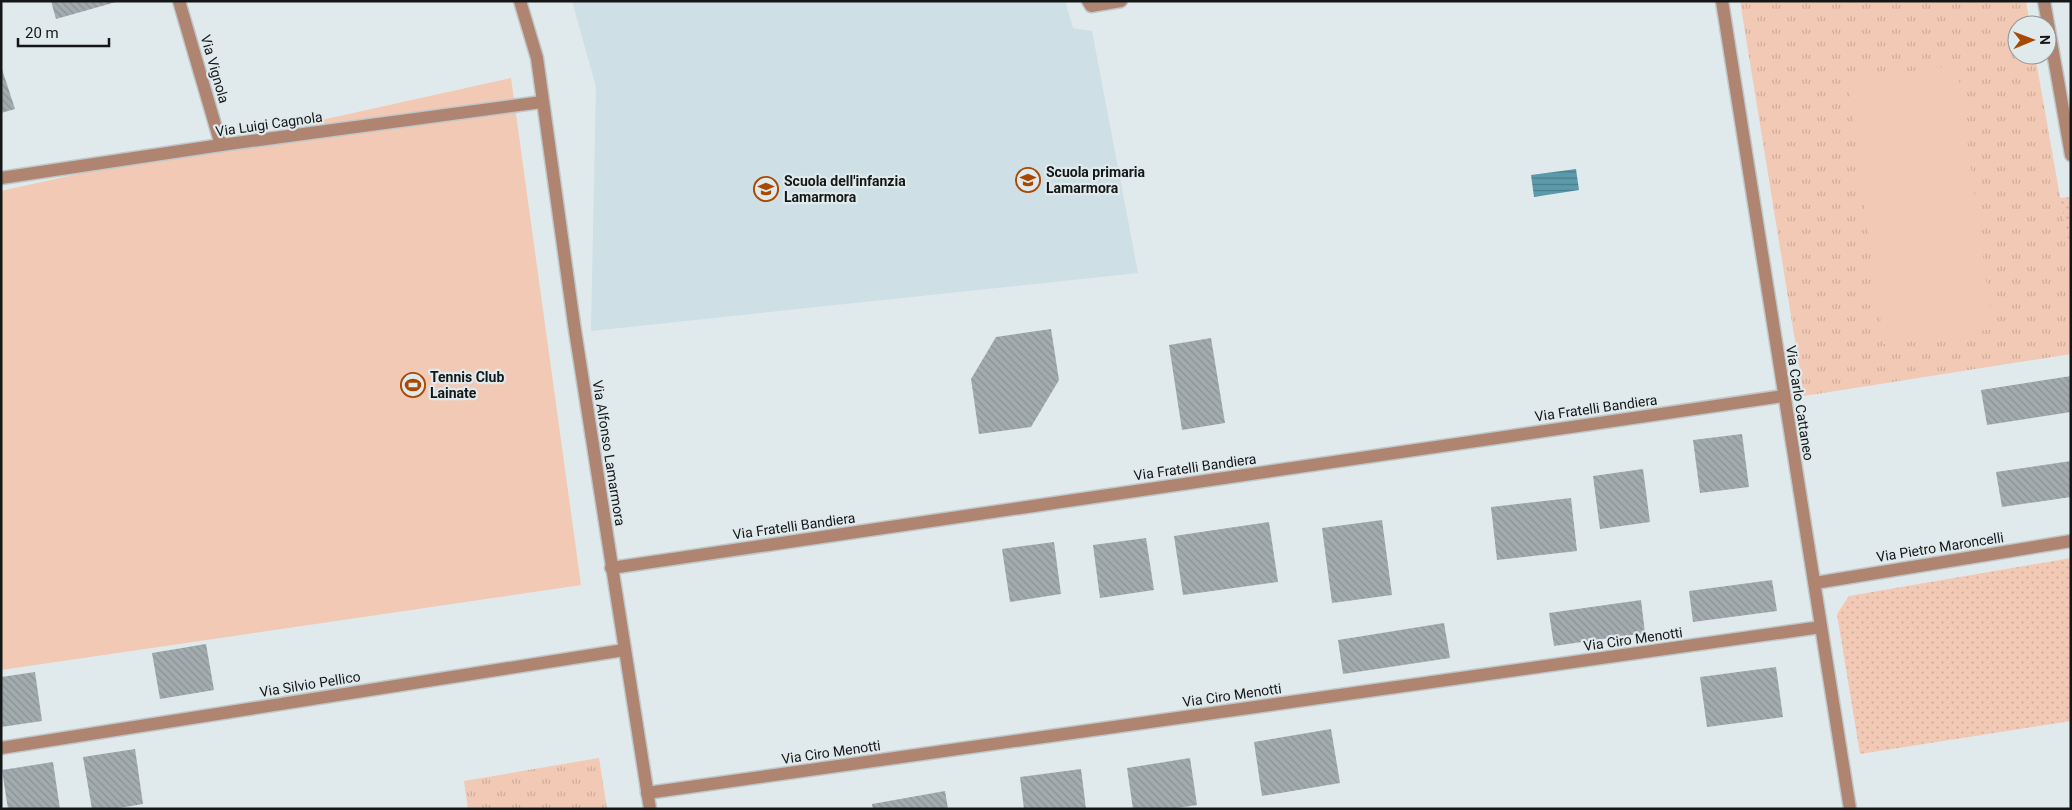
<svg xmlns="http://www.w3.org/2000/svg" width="2072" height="810" font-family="Roboto,sans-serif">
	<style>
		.built { fill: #cedfe5 }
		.grass { fill: url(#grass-dots) }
		.park { fill: url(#park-tufts) }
		.garden { fill: #f2c9b5 }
		.water { fill: url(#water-rules) }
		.building { fill: url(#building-back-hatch) }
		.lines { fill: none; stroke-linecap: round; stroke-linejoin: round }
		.minor-casing { stroke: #bfc7c9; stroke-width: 15 }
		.minor { stroke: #af8571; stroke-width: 12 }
		.labels { text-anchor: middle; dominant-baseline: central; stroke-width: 4.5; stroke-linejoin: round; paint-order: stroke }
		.street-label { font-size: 14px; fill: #141717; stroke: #e0e9eb }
		.poi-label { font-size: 14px; font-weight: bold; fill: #141717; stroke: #e0e9eb; text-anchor: start }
	</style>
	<defs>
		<pattern id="grass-dots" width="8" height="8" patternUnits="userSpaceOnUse" patternTransform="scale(1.25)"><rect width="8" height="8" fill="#f2c9b5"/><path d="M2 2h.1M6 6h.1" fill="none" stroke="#cfac9b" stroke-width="1.8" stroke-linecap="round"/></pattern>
		<pattern id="park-tufts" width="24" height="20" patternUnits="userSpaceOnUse" patternTransform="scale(1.25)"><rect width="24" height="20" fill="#f2c9b5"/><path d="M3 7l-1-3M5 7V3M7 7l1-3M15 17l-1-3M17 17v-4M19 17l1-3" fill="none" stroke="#cfac9b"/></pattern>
		<pattern id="water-rules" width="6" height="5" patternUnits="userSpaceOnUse" patternTransform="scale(1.25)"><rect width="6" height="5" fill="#5a9aac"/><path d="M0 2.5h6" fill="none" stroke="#497d8b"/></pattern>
		<pattern id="building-back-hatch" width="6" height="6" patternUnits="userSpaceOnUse" patternTransform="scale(1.25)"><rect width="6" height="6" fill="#a2abad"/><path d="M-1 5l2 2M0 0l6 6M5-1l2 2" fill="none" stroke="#8b9294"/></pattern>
	</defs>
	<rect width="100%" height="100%" fill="#e0e9eb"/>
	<!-- built -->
	<polygon class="built" points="572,1 1065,1 1073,28 1092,31 1138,273 591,331 596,87"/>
	<!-- grass -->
	<g class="grass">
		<polygon points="2071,197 2071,259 2060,198"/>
		<polygon points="2071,558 2071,721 1860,754 1837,614 1849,596"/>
	</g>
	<!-- park -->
	<g class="park">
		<polygon points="1740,1 2026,1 2030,25 2017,25 2017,55 2035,55 2071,259 2071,354 1804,396"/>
		<polygon points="599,758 607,809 468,809 464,781"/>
	</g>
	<!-- garden -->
	<g class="garden">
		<polygon points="1957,65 1993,329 1884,344 1848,80"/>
		<polygon points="511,78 581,585 1,670 1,191"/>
	</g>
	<!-- water -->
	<polygon class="water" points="1576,169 1579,190 1534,197 1531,175"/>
	<!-- building -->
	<g class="building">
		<polygon points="51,1 116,1 116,2 56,19"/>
		<polygon points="1,66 15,109 1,113"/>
		<polygon points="1051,329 1059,380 1031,427 979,434 971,379 996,337"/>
		<polygon points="1211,338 1225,423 1182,430 1169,345"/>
		<polygon points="2071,376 2071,412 1987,425 1981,390"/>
		<polygon points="1742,434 1749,487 1700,493 1693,440"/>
		<polygon points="2071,461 2071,497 2002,507 1996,472"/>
		<polygon points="1643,469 1650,522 1600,529 1593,476"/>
		<polygon points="1571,498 1577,551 1497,560 1491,507"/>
		<polygon points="1382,520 1392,595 1332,603 1322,528"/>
		<polygon points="1269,522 1278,582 1183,595 1174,536"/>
		<polygon points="1146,538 1154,590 1100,598 1093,545"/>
		<polygon points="1054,542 1061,594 1010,602 1002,549"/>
		<polygon points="1772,580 1777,611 1693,622 1689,591"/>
		<polygon points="1641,600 1645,633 1554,646 1549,613"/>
		<polygon points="1444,623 1450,658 1343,674 1338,640"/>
		<polygon points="206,644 214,690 160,699 152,653"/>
		<polygon points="1776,667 1783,717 1707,727 1700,677"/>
		<polygon points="35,672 42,721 1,727 1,677"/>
		<polygon points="1331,729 1340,783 1262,796 1254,742"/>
		<polygon points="135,749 143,804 113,809 92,809 83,757"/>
		<polygon points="1190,758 1197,805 1171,809 1133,809 1127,768"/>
		<polygon points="53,762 60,809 8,809 2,770"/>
		<polygon points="1081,769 1086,809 1024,809 1020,777"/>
		<polygon points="945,791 948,809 873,809 872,804"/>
	</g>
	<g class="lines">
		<defs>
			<g id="minor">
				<polyline points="179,1 221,145"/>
				<polyline points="520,1 537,58 574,324 650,809"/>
				<polyline points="1088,1 1091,6 1121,1"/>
				<polyline points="1722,1 1850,809"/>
				<polyline points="2044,1 2071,155"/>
				<polyline points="1,178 221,145 542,102"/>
				<polyline points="611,568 1783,396"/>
				<polyline points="1815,583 2071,541"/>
				<polyline points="1,748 624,650"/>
				<polyline points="647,793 1821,627"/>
			</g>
		</defs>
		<!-- minor casing -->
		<use href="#minor" class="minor-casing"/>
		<!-- minor -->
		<use href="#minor" class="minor"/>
	</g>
	<!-- icons -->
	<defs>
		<symbol id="school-ring" viewBox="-11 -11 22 22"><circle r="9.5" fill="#e0e9eb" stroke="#a94801" stroke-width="1.5"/><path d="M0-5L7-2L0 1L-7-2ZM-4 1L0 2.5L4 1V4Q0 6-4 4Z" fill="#a94801"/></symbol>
		<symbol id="stadium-ring" viewBox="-11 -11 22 22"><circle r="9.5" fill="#e0e9eb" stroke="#a94801" stroke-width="1.5"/><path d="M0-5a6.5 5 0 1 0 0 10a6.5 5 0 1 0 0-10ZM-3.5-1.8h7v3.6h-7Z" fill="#a94801"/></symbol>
	</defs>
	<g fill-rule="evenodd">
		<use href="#school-ring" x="1014" y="166" width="28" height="28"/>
		<use href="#school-ring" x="752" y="175" width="28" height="28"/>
		<use href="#stadium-ring" x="399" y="371" width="28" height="28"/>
	</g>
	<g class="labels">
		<!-- street labels -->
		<g class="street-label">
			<text transform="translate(215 69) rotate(74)">Via Vignola</text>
			<text transform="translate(269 124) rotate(-8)">Via Luigi Cagnola</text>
			<text transform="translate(1800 403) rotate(81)">Via Carlo Cattaneo</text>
			<text transform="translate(1596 408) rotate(-8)">Via Fratelli Bandiera</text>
			<text transform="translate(609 453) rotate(81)">Via Alfonso Lamarmora</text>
			<text transform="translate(1195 467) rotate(-8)">Via Fratelli Bandiera</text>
			<text transform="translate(794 526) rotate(-8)">Via Fratelli Bandiera</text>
			<text transform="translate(1940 547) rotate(-9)">Via Pietro Maroncelli</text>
			<text transform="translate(1633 639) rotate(-8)">Via Ciro Menotti</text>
			<text transform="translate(310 684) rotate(-9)">Via Silvio Pellico</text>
			<text transform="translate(1232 695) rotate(-8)">Via Ciro Menotti</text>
			<text transform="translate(831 752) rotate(-8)">Via Ciro Menotti</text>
		</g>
		<!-- poi labels -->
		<g class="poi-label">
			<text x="1046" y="172">Scuola primaria<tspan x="1046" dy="16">Lamarmora</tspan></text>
			<text x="784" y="181">Scuola dell'infanzia<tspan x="784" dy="16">Lamarmora</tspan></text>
			<text x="430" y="377">Tennis Club<tspan x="430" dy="16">Lainate</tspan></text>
		</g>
	</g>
	<!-- border -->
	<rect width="2072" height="810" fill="none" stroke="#141717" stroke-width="5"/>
	<!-- north arrow -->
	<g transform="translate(2032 40) rotate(89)"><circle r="24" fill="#e0e9eb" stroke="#8e9596"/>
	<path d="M0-4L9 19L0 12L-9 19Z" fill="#a94801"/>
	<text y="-8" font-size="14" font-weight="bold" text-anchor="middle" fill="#141717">N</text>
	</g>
	<!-- scale -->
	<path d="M18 38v8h91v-8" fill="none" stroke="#141717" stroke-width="2.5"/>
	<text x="25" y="38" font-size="15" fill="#141717" stroke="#e0e9eb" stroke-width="4" paint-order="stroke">20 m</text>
</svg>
